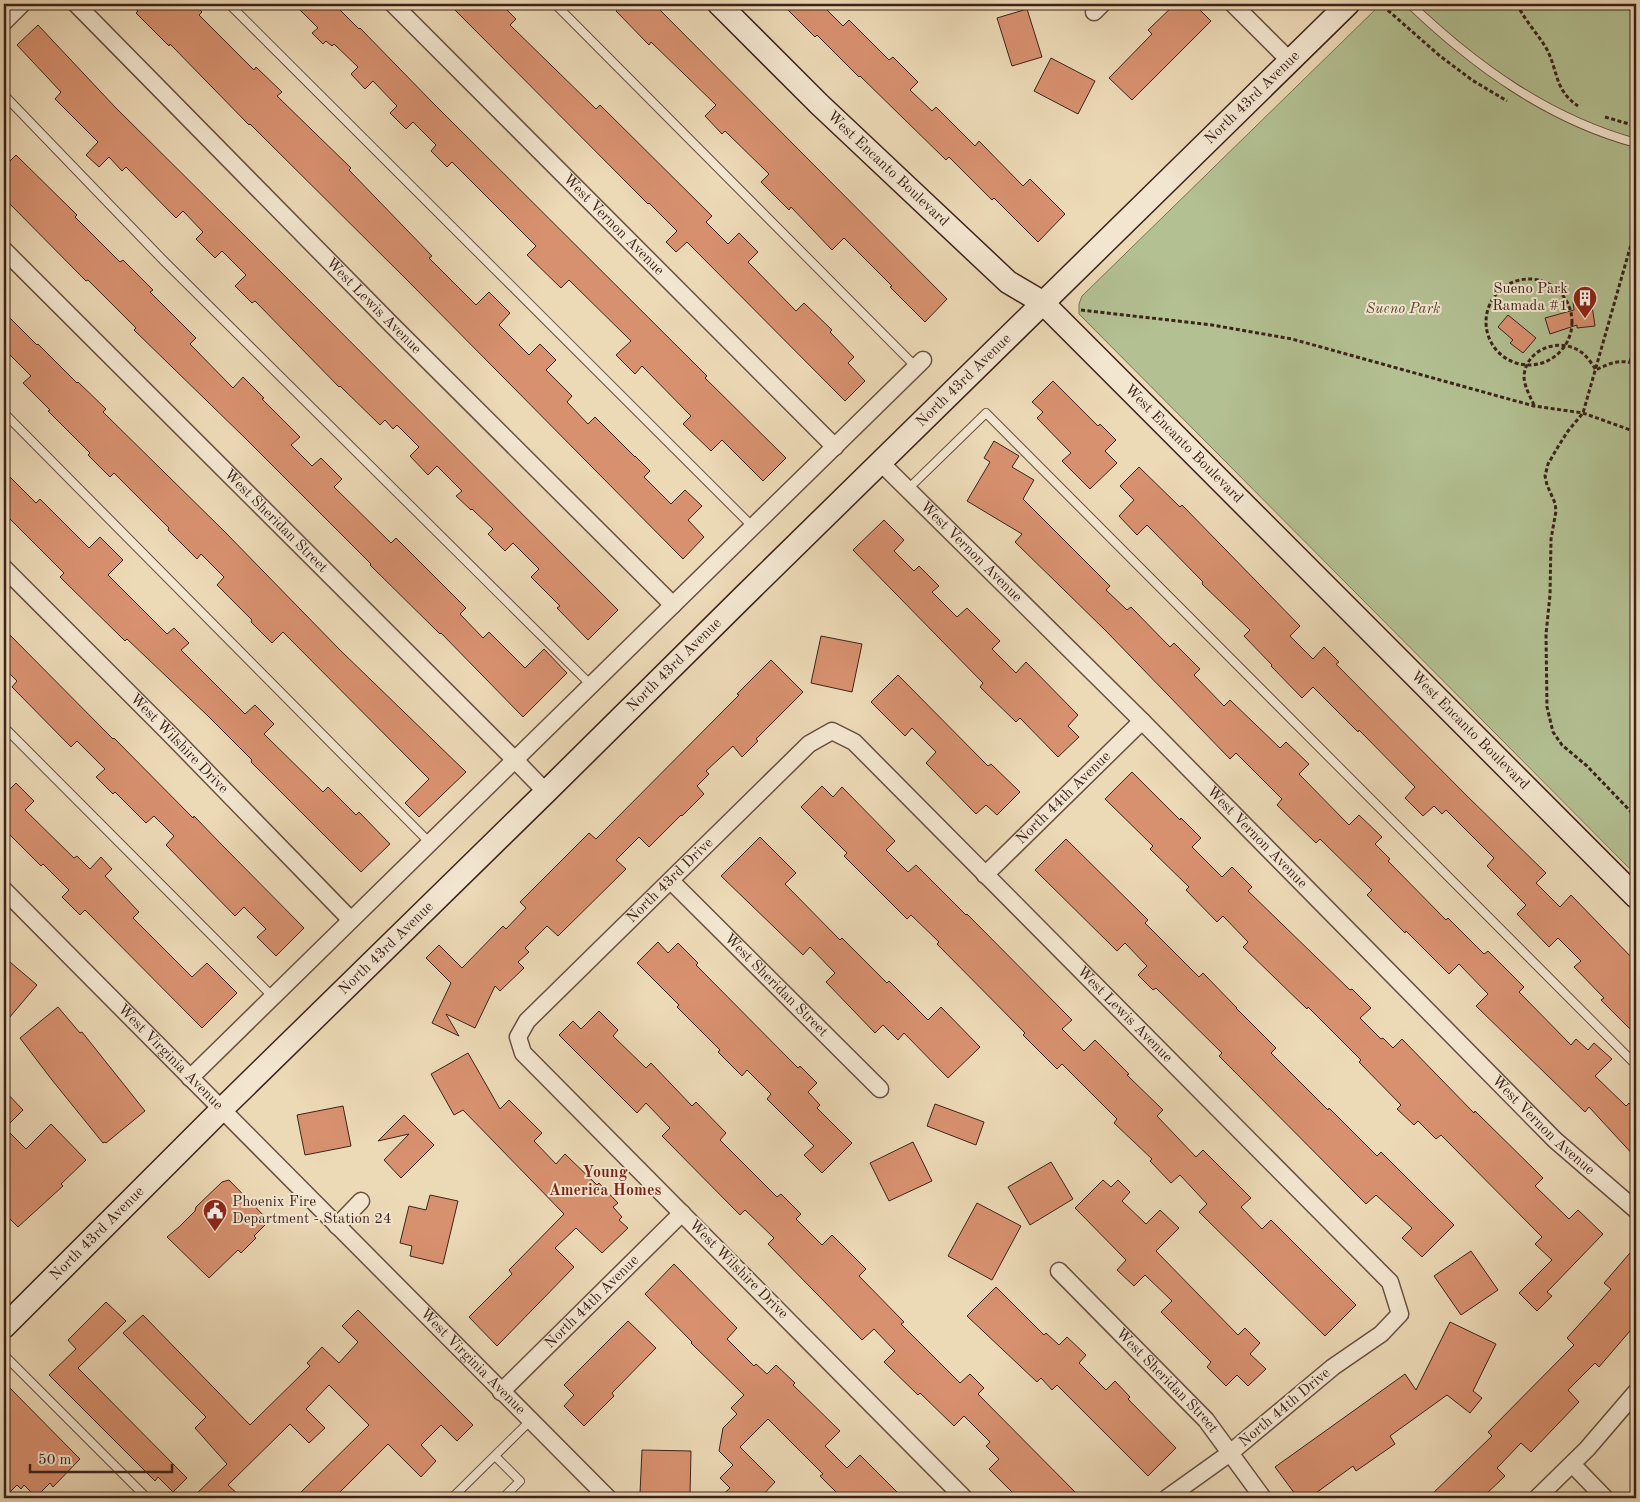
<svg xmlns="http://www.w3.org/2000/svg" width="1640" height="1502" font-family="'Old Standard TT',serif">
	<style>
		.green { fill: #b3c092; stroke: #787256 }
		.building { fill: #d8916f; stroke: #3c231a }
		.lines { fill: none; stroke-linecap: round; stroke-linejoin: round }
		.lane-casing { stroke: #685041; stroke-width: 10 }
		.street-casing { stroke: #685041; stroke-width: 19 }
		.secondary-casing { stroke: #3c231a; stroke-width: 25 }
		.path { stroke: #3c231a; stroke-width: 3; stroke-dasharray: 4 2.5; stroke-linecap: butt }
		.lane { stroke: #f3e6d0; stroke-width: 8 }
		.street { stroke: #f3e6d0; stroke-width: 16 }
		.secondary { stroke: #f3e6d0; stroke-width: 22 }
		.labels { text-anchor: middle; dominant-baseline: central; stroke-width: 4; stroke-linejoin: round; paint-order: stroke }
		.street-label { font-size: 15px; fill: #3c231a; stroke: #f3e6d0 }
		.poi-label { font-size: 15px; fill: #3c231a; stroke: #f3e6d0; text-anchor: end }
		.park-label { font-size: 15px; font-style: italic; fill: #5a4a38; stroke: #f3e6d0 }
		.neighbourhood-label { font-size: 16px; font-weight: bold; fill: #7a1f14; stroke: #f3e6d0 }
	</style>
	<rect width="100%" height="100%" fill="#ecd9b6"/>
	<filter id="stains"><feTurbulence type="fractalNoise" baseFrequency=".004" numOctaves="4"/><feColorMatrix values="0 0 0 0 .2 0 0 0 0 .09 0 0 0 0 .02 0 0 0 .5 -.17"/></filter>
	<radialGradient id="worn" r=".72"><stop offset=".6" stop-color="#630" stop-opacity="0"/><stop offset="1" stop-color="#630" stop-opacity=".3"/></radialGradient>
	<!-- green -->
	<polygon class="green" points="1381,4 1636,4 1636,875 1079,314 1079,304 1082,296"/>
	<!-- building -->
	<g class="building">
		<polygon points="130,4 194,4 202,12 199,15 254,70 256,67 282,92 277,96 351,168 349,170 432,256 429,258 476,305 489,292 510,313 499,325 529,355 540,344 556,360 546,370 572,396 567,402 588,424 595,417 635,457 635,456 650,471 644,477 671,504 685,490 702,506 688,520 704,537 683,559 407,280 250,124 249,125 170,44 169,46 136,13 138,11"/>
		<polygon points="294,4 334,4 359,29 360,28 433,103 707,376 705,378 786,458 763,481 722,440 711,451 683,424 691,416 642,366 635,374 616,355 631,341 569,280 561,288 527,255 536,246 452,162 447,167 431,151 436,145 413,122 406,129 390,113 397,106 373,81 365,89 351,74 358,67 334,44 332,46 326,41 323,44 312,33 318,28"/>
		<polygon points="449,4 501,4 516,19 510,25 596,109 600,105 712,216 706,222 728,244 739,233 758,252 748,262 796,311 804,303 832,330 830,332 854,357 848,363 865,381 845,401 687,242 676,252 666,242 677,231 649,203 648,204"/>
		<polygon points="623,4 654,4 947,299 925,322 890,287 892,286 844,238 832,250 791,207 789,210 761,182 769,174 725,131 722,134 705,116 716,105 651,42 649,45 616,11"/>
		<polygon points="782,4 821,4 843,26 849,20 889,60 893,57 918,82 910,90 932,111 936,107 975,146 979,141 1023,186 1030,179 1065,214 1038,242 994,198 992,200 949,157 946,160 860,76 859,77 817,35 815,37"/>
		<polygon points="1175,4 1194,4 1211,21 1132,100 1109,78 1152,34 1148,30"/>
		<polygon points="1027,9 1042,57 1012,66 997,18"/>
		<polygon points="38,25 115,107 248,239 618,610 588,640 557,608 560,606 531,577 539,569 513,543 505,551 488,534 493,529 472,509 471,510 456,496 462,491 437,466 428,475 410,456 419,447 397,425 393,429 385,420 380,425 340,386 339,387 255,301 252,303 235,286 246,275 222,251 215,258 196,239 203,232 183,211 176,218 126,167 122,171 109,157 99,167 86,155 98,142 55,99 61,92 17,45"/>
		<polygon points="1051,58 1095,81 1078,114 1034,91"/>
		<polygon points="16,155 77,215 75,217 120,262 123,260 153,290 150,292 196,338 190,344 233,388 243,377 264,398 262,399 300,437 291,445 312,466 321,458 342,479 334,487 391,543 396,538 466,608 460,614 483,638 489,632 525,668 544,649 567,673 523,717 441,633 440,634 370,565 371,564 246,439 134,330 136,328 88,280 86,281 4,198 4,167"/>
		<polygon points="1591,299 1595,326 1577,328 1577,325 1550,334 1545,318 1574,310 1573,302"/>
		<polygon points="4,312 37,345 38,344 77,383 78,382 106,409 103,412 224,531 340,650 466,772 419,817 405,803 429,779 283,632 272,643 251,622 252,620 217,585 224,577 201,554 197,559 168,530 169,528 114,473 110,477 88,455 90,453 48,411 50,410 23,383 31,376 4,349"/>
		<polygon points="1508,315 1536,338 1523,353 1510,343 1513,340 1498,327"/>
		<polygon points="1053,381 1098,426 1100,424 1116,440 1105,451 1117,463 1090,489 1062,461 1071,453 1037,418 1043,412 1032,402"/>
		<polygon points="994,441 1019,456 1012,467 1034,480 1023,499 1110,586 1106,590 1127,610 1131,607 1170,647 1174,643 1200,669 1194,675 1224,706 1230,700 1280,748 1286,742 1309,764 1299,774 1349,825 1359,815 1382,837 1375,844 1390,859 1388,861 1446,920 1448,918 1484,954 1488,951 1524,987 1519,992 1571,1045 1576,1039 1588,1050 1594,1043 1612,1059 1595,1076 1626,1106 1629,1103 1636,1111 1636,1158 1589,1107 1585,1112 1476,1006 1488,994 1459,964 1449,974 1406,931 1405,933 1367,895 1372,890 1320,839 1316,843 1277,805 1282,799 1236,753 1230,759 1106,631 1015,542 1022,534 967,501 990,462 984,458"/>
		<polygon points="1139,467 1180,507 1182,505 1300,626 1290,636 1313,659 1324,647 1339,662 1336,664 1468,797 1546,873 1536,883 1560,907 1571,895 1636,962 1636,1035 1601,1000 1604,998 1574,967 1581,961 1558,938 1549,947 1517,914 1526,905 1487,866 1494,858 1446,810 1442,814 1434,806 1423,816 1405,798 1415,787 1359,730 1358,732 1313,687 1302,698 1271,666 1272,665 1244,636 1250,630 1202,584 1203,582 1147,525 1137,535 1119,516 1134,500 1120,486"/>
		<polygon points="4,471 36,503 40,499 89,548 100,537 123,560 108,575 167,634 174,628 189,643 181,650 245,714 255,705 274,724 264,734 323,792 328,787 356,815 359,812 390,844 361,872 251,762 252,760 208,716 127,639 125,641 60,577 64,573 4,513"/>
		<polygon points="884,520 904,540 894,551 914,571 919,566 939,586 932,592 957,617 967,608 1000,641 992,649 1016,673 1026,662 1078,715 1068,726 1079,737 1058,757 1020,718 1016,722 980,687 983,683 853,550"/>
		<polygon points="4,629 113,739 114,738 193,818 194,816 222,845 304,928 276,956 257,937 266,929 244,907 235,916 166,845 174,836 154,816 146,823 115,792 113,794 96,777 105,769 77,741 71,747 12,687 17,681 4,668"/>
		<polygon points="821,636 862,644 852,692 811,683"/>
		<polygon points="771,660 803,692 756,739 758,741 742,757 733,746 706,771 709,774 697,786 704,794 682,816 681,815 649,847 639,837 616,860 626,869 558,936 547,926 525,948 529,952 518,962 524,968 500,991 495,986 475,1028 446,1014 459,1036 432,1023 451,983 426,958 439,945 462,968 503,926 506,929 526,908 520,902 589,833 596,839 739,695 737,694"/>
		<polygon points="898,675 988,766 991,764 1020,792 997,815 986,805 976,814 926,763 936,752 912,728 905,736 871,702"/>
		<polygon points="1132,772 1180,820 1181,818 1201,838 1192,847 1222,877 1232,867 1252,887 1248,891 1350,990 1352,989 1371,1008 1360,1018 1381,1039 1383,1038 1393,1048 1402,1039 1474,1113 1475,1111 1543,1178 1535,1186 1569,1219 1578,1210 1603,1234 1547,1292 1552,1296 1537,1311 1519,1293 1552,1260 1535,1244 1542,1237 1441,1135 1436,1139 1418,1121 1414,1125 1397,1109 1401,1105 1359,1062 1361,1060 1308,1007 1307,1009 1243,947 1248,942 1223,916 1217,922 1186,890 1189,887 1150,849 1153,846 1105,799"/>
		<polygon points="16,783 34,801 25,810 74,858 77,856 90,869 101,857 112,869 105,876 139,912 133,918 192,977 207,963 237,993 202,1028 85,910 80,915 62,897 69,890 43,864 41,866 4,829 4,795"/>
		<polygon points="822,786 833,797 842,787 895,841 886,850 908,872 916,865 966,915 967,914 1072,1020 1062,1029 1084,1051 1095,1040 1129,1074 1127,1075 1163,1110 1157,1116 1196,1157 1203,1150 1251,1198 1241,1207 1262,1229 1271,1220 1356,1305 1325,1336 1199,1212 1207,1204 1180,1175 1171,1183 1150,1161 1152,1159 1114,1123 1117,1119 1062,1064 1057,1069 1023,1035 1025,1033 937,944 939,942 911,915 907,919 844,856 847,853 801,807"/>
		<polygon points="760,837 796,873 785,884 840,940 842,938 887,983 889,981 928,1020 941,1007 980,1047 948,1078 904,1033 898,1040 883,1025 875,1033 826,982 835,973 810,947 803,955 721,876"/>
		<polygon points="1066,839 1148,920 1145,923 1199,977 1203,973 1237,1008 1236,1008 1276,1048 1271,1053 1328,1110 1329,1108 1377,1156 1381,1152 1454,1225 1422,1257 1402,1238 1412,1228 1376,1195 1366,1204 1219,1056 1222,1053 1156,988 1153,990 1138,975 1147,966 1125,943 1117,951 1035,870"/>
		<polygon points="658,942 668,953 678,943 698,963 696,965 798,1068 800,1066 817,1083 808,1092 820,1105 817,1108 852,1143 822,1173 804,1155 814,1146 767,1099 771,1094 747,1070 742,1076 718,1052 720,1050 677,1007 679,1005 637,963"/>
		<polygon points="4,957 37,985 4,1024"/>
		<polygon points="58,1007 80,1033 82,1032 145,1111 106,1143 105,1142 103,1143 52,1080 20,1038"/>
		<polygon points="599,1011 618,1030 613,1036 646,1068 651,1063 692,1106 696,1102 726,1133 720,1140 777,1197 781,1194 801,1214 796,1219 822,1245 832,1235 866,1269 859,1276 904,1322 901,1324 960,1383 970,1374 984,1388 978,1394 1081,1498 1018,1498 989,1469 999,1459 986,1446 990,1442 964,1416 954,1426 920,1393 918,1395 884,1362 895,1351 874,1329 862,1340 768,1244 774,1238 745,1210 740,1215 662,1136 670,1128 646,1103 637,1113 559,1035 573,1021 581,1029"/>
		<polygon points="468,1053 500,1109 509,1100 542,1133 534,1141 556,1164 565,1154 597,1185 599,1183 618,1203 613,1207 622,1217 619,1220 628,1228 602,1253 576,1228 555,1248 574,1267 497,1346 469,1317 512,1274 509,1270 564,1214 463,1110 454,1115 431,1074"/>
		<polygon points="4,1090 23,1110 5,1128 26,1149 51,1124 86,1160 61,1184 63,1186 18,1227 4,1213"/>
		<polygon points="935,1104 984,1122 976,1145 927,1126"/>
		<polygon points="343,1106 351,1146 305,1155 297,1115"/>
		<polygon points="404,1115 434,1145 401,1178 384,1160 409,1134 378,1141"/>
		<polygon points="913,1142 932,1181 889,1201 870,1163"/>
		<polygon points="1051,1162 1073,1199 1030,1225 1008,1187"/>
		<polygon points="229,1180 269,1221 254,1236 256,1238 241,1253 238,1250 209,1278 167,1237 179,1227 195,1211 196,1207 222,1182"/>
		<polygon points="1103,1180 1111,1187 1118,1180 1130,1192 1122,1201 1146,1224 1160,1210 1179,1228 1156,1251 1238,1335 1245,1328 1260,1343 1250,1354 1266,1369 1248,1386 1237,1375 1226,1386 1207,1367 1211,1362 1161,1312 1172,1301 1145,1275 1134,1286 1117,1270 1126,1260 1075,1208"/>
		<polygon points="430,1195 458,1201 443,1264 410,1256 412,1246 400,1243 409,1206 426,1210"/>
		<polygon points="977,1203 1021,1226 992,1280 948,1256"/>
		<polygon points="1636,1246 1636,1324 1599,1367 1595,1363 1568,1390 1579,1402 1531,1452 1521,1443 1497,1468 1505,1476 1482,1498 1428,1498 1492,1436 1488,1432 1574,1345 1567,1338 1611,1289 1604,1283"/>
		<polygon points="1471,1251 1498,1290 1461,1315 1434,1276"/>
		<polygon points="674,1264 737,1328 727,1339 754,1366 756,1364 767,1374 776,1365 795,1383 793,1385 840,1431 825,1446 847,1468 860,1455 903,1498 842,1498 820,1476 823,1474 768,1419 740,1447 775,1482 760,1498 719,1498 730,1488 720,1478 733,1465 719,1451 723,1428 737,1414 731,1408 744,1395 691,1343 692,1342 645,1294"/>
		<polygon points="996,1287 1044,1335 1046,1333 1059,1345 1067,1337 1086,1355 1079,1363 1106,1390 1115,1381 1130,1397 1128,1399 1176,1448 1148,1476 1057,1385 1052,1390 1041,1378 1037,1382 967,1316"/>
		<polygon points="106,1302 126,1321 78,1368 187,1478 173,1492 158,1477 155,1481 49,1375 76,1349 68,1340"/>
		<polygon points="358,1310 473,1425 457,1441 441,1425 421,1445 436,1461 421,1477 388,1444 334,1498 295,1498 369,1425 329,1385 306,1409 325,1428 309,1443 290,1424 228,1485 242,1498 192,1498 227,1464 195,1428 206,1417 123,1333 143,1315 250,1425 310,1366 307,1363 322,1347 339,1363 358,1342 342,1326"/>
		<polygon points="628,1321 656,1348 612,1393 614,1396 584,1426 564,1406 574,1395 564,1385"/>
		<polygon points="1450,1322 1496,1344 1473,1391 1482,1398 1470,1413 1447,1395 1390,1436 1395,1444 1356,1471 1353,1466 1309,1498 1298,1498 1275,1467 1405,1374 1416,1390"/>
		<polygon points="4,1382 80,1459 53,1487 50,1483 36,1497 24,1485 21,1489 17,1485 4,1498"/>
		<polygon points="642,1450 691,1451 690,1495 640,1493"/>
	</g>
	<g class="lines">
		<defs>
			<g id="lane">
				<polyline points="229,4 753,527"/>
				<polyline points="555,4 916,367"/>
				<path d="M1410 4C1475 66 1548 119 1636 143"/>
				<polyline points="4,95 163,260 591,685"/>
				<polyline points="4,413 430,843"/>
				<polyline points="908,489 986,413 1636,1065"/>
				<polyline points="4,727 273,997"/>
				<polyline points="4,1355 147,1498"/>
				<polyline points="495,1456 520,1481 503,1498"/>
				<polyline points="452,1498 530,1421"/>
			</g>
			<g id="street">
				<path id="s1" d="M76 4 391 324 673 605"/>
				<path id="s2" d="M393 4 835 447"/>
				<polyline points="1233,4 1289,60"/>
				<polyline points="1094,12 1102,4"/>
				<polyline points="4,22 22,4"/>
				<path id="s3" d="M4 250 515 760 546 792"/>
				<path id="s4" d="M880 462 1142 721 1555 1140 1636 1210"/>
				<path id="s5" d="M4 568 167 731 351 920"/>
				<path id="s6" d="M985 875 1142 721"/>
				<path id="s7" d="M671 881 880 1089"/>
				<path id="s8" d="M4 890 608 1498"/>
				<polyline points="190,1078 923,360"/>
				<polyline points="337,1226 361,1201"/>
				<path id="s9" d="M1059 1271 1206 1420 1263 1498"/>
				<path id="s10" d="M501 1392 682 1213"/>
				<polyline points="1572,1464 1605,1498"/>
				<path id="s11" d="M964 1498 523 1053 518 1037 527 1021 809 744 832 731 854 742 1390 1282 1400 1314 1381 1334 1333 1367 1230 1453 1167 1498"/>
				<polyline points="1537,1498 1587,1449 1636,1392"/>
			</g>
			<g id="secondary">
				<path id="s12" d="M719 4 819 104 1008 282 1042 302 1636 897"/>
				<path id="s13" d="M4 1327 221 1110 546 792 745 595 1348 4"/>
			</g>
		</defs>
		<!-- lane casing -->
		<use href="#lane" class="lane-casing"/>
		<!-- street casing -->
		<use href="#street" class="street-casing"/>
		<!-- secondary casing -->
		<use href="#secondary" class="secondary-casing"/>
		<!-- path -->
		<g class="path">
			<path d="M1517 4C1524 19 1536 32 1545 46 1559 70 1553 89 1578 106"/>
			<polyline points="1383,6 1440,56 1472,80 1507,101"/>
			<polyline points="1605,117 1636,126"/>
			<polyline points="1636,227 1583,413 1568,431 1559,445 1548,464 1545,476 1547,485 1555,503 1556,511 1551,539 1550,595 1546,634 1547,707 1553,732 1562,745 1587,766 1636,817"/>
			<circle cx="1529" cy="322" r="43"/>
			<polyline points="1081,310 1212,325 1292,339 1534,406 1583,413 1636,432"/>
			<polyline points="1630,362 1633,352"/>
			<path d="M1534 405C1530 396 1524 386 1524 376 1526 348 1561 337 1581 352 1587 356 1592 364 1596 370 1609 363 1623 358 1636 365"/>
		</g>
		<!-- lane -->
		<use href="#lane" class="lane"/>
		<!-- street -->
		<use href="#street" class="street"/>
		<!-- secondary -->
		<use href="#secondary" class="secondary"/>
	</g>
	<!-- icons -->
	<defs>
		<symbol id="building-pin" viewBox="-11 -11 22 30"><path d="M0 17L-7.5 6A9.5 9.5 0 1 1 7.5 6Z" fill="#8f2418" stroke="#f3e6d0"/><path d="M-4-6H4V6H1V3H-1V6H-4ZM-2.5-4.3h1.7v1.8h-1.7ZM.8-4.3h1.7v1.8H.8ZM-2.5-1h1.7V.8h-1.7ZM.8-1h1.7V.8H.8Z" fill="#fff"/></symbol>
		<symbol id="civic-pin" viewBox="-11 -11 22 30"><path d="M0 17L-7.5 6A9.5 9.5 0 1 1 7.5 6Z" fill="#8f2418" stroke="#f3e6d0"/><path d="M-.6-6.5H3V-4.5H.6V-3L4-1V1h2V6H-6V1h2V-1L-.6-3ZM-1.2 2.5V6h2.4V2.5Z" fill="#fff"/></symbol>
	</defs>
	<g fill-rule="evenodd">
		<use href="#building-pin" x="1571" y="284" width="28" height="38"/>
		<use href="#civic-pin" x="201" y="1197" width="28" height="38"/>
	</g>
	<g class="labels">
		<!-- street labels -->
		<g class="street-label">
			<text stroke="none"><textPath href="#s13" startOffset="1752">North 43rd Avenue</textPath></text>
			<text stroke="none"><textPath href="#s12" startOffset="236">West Encanto Boulevard</textPath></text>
			<text stroke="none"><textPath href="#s2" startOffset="312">West Vernon Avenue</textPath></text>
			<text stroke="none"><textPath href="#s1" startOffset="424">West Lewis Avenue</textPath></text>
			<text stroke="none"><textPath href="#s13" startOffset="1348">North 43rd Avenue</textPath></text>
			<text stroke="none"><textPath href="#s12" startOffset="641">West Encanto Boulevard</textPath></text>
			<text stroke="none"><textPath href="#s3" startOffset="384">West Sheridan Street</textPath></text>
			<text stroke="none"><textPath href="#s4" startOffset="128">West Vernon Avenue</textPath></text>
			<text stroke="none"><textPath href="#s13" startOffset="942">North 43rd Avenue</textPath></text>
			<text stroke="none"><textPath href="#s12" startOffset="1046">West Encanto Boulevard</textPath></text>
			<text stroke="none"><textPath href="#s5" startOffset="248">West Wilshire Drive</textPath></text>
			<text stroke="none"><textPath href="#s6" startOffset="110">North 44th Avenue</textPath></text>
			<text stroke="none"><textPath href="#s4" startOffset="532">West Vernon Avenue</textPath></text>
			<text stroke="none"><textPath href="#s11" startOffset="862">North 43rd Drive</textPath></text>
			<text stroke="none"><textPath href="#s13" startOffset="538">North 43rd Avenue</textPath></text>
			<text stroke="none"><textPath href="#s7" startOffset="148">West Sheridan Street</textPath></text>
			<text stroke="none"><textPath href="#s11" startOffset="1492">West Lewis Avenue</textPath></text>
			<text stroke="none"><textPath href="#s8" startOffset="236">West Virginia Avenue</textPath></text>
			<text stroke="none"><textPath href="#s4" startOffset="938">West Vernon Avenue</textPath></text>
			<text stroke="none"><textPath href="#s13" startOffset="132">North 43rd Avenue</textPath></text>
			<text transform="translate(738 1270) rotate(45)">West Wilshire Drive</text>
			<text stroke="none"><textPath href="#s10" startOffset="128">North 44th Avenue</textPath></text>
			<text stroke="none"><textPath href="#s8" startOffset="665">West Virginia Avenue</textPath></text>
			<text stroke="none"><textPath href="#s9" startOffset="154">West Sheridan Street</textPath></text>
			<text transform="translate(1285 1408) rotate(-40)">North 44th Drive</text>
		</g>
		<!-- poi labels -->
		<g class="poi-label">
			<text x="1568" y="289">Sueno Park<tspan x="1568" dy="17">Ramada #1</tspan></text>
			<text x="232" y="1202" text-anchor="start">Phoenix Fire<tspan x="232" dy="17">Department - Station 24</tspan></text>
		</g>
		<!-- park labels -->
		<g class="park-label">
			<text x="1403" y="309">Sueno Park</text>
		</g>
		<!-- neighbourhood labels -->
		<g class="neighbourhood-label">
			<text x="605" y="1173">Young<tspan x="605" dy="18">America Homes</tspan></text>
		</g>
	</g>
	<!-- margin -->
	<rect width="1640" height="1502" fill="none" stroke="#ecd9b6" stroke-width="20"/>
	<rect x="5" y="5" width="1630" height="1492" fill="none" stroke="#3c231a" stroke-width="2.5"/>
	<rect x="10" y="10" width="1620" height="1482" fill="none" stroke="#3c231a"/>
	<!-- scale -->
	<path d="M30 1464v8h142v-8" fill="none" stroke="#3c231a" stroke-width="2.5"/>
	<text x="38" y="1464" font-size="15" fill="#3c231a" stroke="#f3e6d0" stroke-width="4" paint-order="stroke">50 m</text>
	<rect width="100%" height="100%" filter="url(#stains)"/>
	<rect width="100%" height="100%" fill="url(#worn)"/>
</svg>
